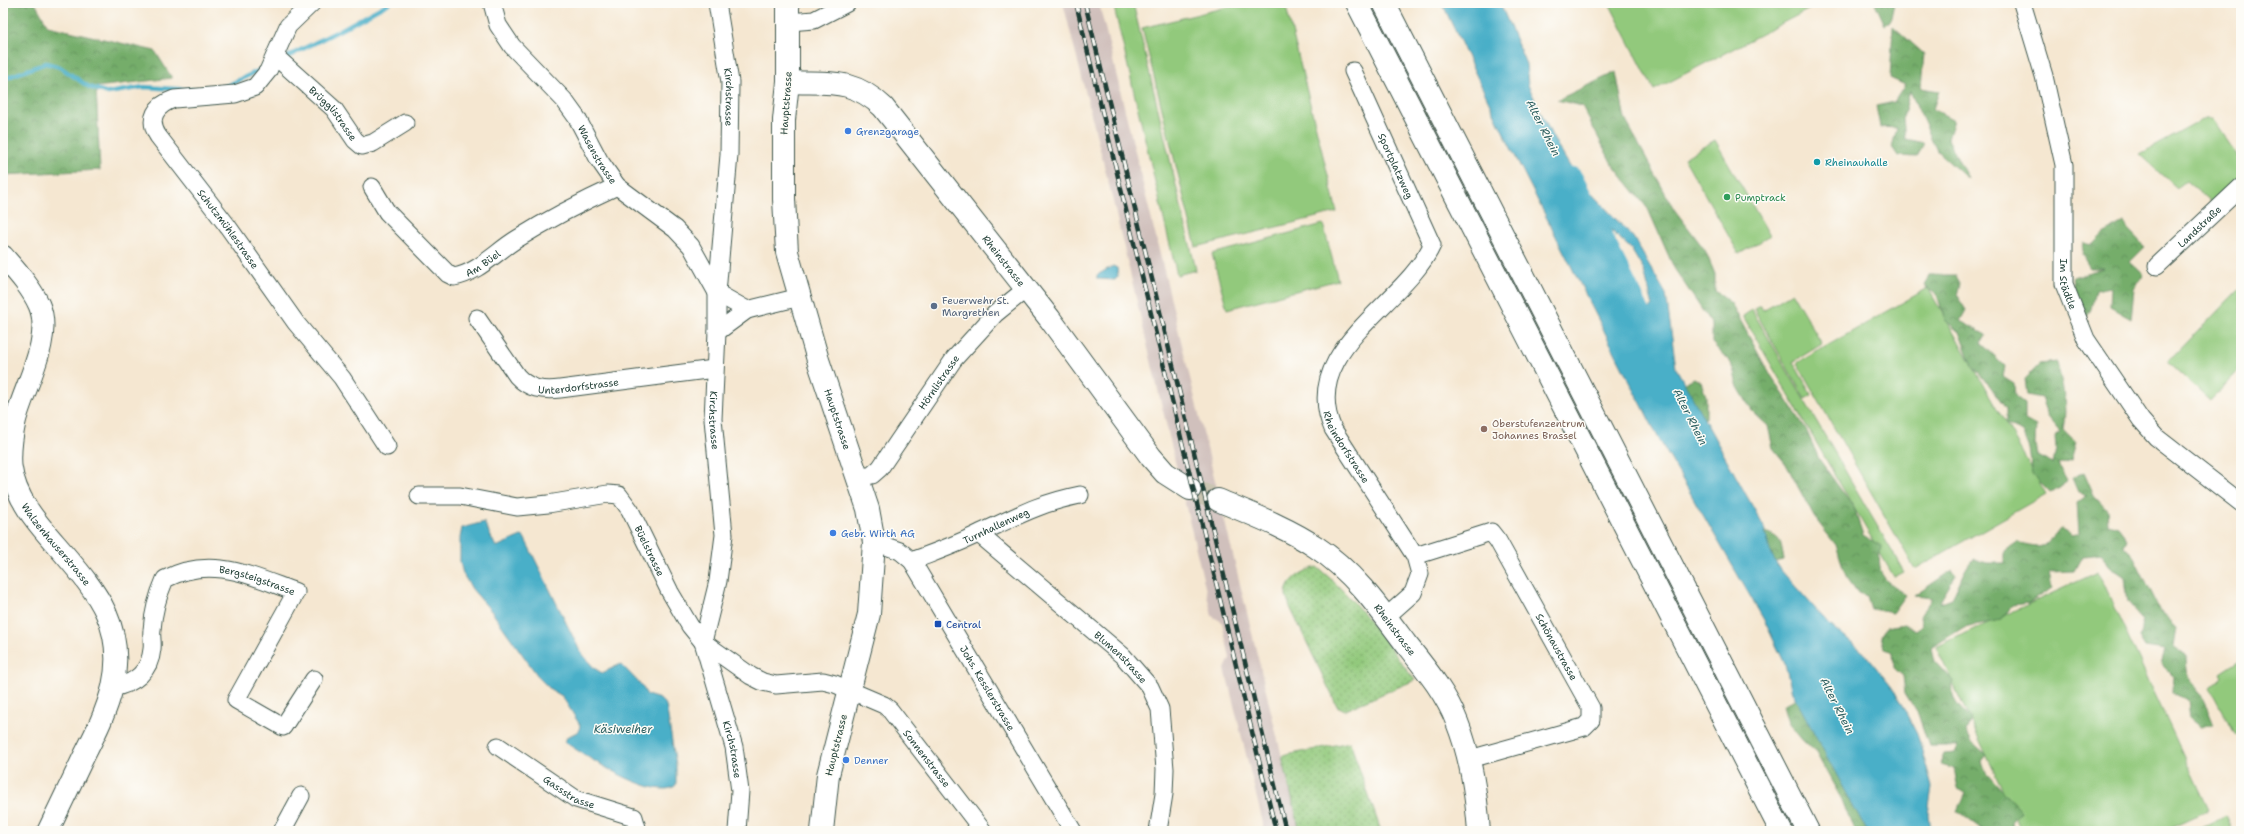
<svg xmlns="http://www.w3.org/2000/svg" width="2244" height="834" font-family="'Shantell Sans',sans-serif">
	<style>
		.railway { fill: #d0c0bc }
		.grass { fill: #92c97b; stroke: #588358 }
		.forest { fill: url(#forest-crowns); stroke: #4a7550 }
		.park { fill: url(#park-dots); stroke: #588358 }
		.water { fill: #49afc8; stroke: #34767e; fill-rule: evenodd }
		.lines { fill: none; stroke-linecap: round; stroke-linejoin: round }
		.stream { stroke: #49afc8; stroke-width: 4.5 }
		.river { stroke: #49afc8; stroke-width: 27 }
		.primary-tunnel { stroke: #cac5b2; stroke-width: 22; stroke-dasharray: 22 11; stroke-linecap: butt }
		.minor-casing { stroke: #3f564c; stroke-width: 19 }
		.tertiary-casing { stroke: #3f564c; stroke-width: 23 }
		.primary-casing { stroke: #3f564c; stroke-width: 24 }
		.motorway-casing { stroke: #3f564c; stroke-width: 24 }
		.minor { stroke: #fff; stroke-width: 17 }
		.tertiary { stroke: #fff; stroke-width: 21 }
		.primary { stroke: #fff; stroke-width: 22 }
		.motorway { stroke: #fff; stroke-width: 22 }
		.rail-casing { stroke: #1f3d34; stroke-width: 4.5 }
		.rail { stroke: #fdfcf7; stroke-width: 3; stroke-dasharray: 9; stroke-linecap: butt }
		.shop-dot { fill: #3f7fe0; stroke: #fdfcf7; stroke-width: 1.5 }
		.culture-dot { fill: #0f9aa8; stroke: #fdfcf7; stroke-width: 1.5 }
		.leisure-dot { fill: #2e9e5b; stroke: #fdfcf7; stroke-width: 1.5 }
		.service-dot { fill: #5c6f8a; stroke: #fdfcf7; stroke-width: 1.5 }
		.education-dot { fill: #8d6e63; stroke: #fdfcf7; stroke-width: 1.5 }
		.transit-dot { fill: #1a4fb4; stroke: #fdfcf7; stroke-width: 1.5 }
		.labels { text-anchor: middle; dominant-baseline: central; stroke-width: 3; stroke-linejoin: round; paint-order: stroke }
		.street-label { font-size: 10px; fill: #1f3d34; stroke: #fdfcf7 }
		.shop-label { font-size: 10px; fill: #366cbe; stroke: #fdfcf7; text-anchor: start }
		.culture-label { font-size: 10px; fill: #0d838f; stroke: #fdfcf7; text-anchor: start }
		.leisure-label { font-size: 10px; fill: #27864d; stroke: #fdfcf7; text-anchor: start }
		.service-label { font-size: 10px; fill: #4e5e75; stroke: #fdfcf7; text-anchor: start }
		.education-label { font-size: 10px; fill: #785e54; stroke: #fdfcf7; text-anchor: start }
		.transit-label { font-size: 10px; fill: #164399; stroke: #fdfcf7; text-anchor: start }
		.water-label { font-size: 11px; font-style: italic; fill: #2c5f60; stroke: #fdfcf7 }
	</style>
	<defs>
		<pattern id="forest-crowns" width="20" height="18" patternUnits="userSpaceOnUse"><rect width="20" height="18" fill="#75ad6b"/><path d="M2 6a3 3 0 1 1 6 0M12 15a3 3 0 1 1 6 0" fill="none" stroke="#5f8e59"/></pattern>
		<pattern id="park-dots" width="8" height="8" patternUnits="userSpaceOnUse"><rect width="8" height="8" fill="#92c97b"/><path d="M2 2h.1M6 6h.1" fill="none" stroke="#77a466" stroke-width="1.8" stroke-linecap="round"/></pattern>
	</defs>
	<rect width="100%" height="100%" fill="#fdfcf7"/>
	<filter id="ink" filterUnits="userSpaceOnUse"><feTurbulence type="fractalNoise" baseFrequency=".025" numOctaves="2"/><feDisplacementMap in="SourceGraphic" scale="8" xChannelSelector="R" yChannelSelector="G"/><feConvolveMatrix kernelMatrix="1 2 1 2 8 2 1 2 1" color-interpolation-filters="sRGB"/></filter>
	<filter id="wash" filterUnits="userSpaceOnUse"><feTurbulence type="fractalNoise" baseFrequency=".012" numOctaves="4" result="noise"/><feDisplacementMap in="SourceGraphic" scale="16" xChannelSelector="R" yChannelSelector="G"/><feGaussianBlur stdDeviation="0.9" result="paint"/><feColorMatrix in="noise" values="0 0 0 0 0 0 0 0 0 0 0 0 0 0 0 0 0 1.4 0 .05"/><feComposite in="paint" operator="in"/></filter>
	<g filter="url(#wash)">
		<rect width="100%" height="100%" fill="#f5e7d1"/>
		<!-- railway -->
		<polygon class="railway" points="1063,3 1099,3 1300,831 1265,831 1225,669 1230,658 1222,622 1212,616 1109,185"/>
		<!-- grass -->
		<g class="grass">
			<polygon points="1113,3 1133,3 1196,270 1177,275"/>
			<polygon points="1243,3 1285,3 1337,212 1196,247 1142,28"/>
			<polygon points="1609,3 1821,3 1654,90"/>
			<polygon points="2206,118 2212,118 2241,161 2241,178 2213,204 2186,181 2177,188 2140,154"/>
			<polygon points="1715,140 1770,236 1739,254 1684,158"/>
			<polygon points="1323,224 1338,280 1227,309 1212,254"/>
			<polygon points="2241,287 2241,368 2210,401 2168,362"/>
			<polygon points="1928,288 2046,494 1915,569 1797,363"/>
			<polygon points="1792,293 1822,344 1793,362 1812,395 1805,399 1754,309 1760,306 1763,310"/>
			<polygon points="1752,310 1904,572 1894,577 1743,316"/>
			<polygon points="2098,572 2209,810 2163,831 2022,831 1936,647"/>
			<polygon points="2241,659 2241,733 2235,736 2210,688 2222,677 2220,673"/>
			<polygon points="2226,816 2233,831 2196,831"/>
		</g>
		<!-- forest -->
		<g class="forest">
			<polygon points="3,3 35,3 48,26 155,51 172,78 96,87 100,170 3,175"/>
			<polygon points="1875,3 1894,3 1890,22 1885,25"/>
			<polygon points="1893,26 1924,54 1921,88 1939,91 1933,109 1954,120 1948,139 1968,179 1937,151 1910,91 1903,118 1905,139 1924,143 1917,157 1898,156 1892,147 1897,128 1880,127 1876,106 1894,102 1905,85 1890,78"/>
			<path d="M1616 72 1625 119 1674 209 1705 250 1715 274V291L1731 303 1765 366 1806 429 1819 459 1854 508 1863 535 1881 546C1876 575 1883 580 1906 595L1893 613 1871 609 1867 596 1858 593 1846 576 1836 545 1814 517 1786 464 1773 448 1768 426 1752 411 1738 387 1731 363 1712 343V325L1674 268 1648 209 1612 164 1582 106 1557 100Z"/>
			<polygon points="2125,222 2127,228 2145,247 2130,262 2144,275 2134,288 2131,319 2110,307 2111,287 2095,290 2091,309 2087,317 2075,291 2073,277 2103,268 2090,268 2082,255 2084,242 2091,246 2103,234"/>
			<path d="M1929 275H1955L1960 284 1957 296 1966 310 1960 321 1986 335 1981 343 2005 366 2003 377 2014 384 2015 396 2025 404V420L2036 426 2035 444 2037 456 2053 464 2056 450 2055 436 2061 432 2048 417 2041 398 2027 395 2025 379 2040 364 2057 362C2062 384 2068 406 2063 429L2076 442 2071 460 2058 464 2067 480 2061 488 2050 492 2033 475 2029 449 2022 432 2006 424V408L1990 386 1972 366 1959 332 1945 320 1937 295 1924 286Z"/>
			<polygon points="1694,378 1701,382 1706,396 1706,418 1692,425 1671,390"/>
			<path d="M2084 472 2094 495 2107 509 2108 524 2118 527 2127 539 2123 546 2131 551 2162 614 2176 627 2173 646 2186 655C2186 677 2191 678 2201 695 2206 705 2210 715 2214 725L2200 726 2190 718 2188 701 2172 693 2173 676 2161 664 2165 650 2145 647 2139 637 2144 620 2128 602 2125 578 2111 568 2102 554 2083 556 2075 571 2049 572 2052 588 2029 603 2013 605 2001 620 1964 627 1931 648 1934 661 1953 681C1951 702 1957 704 1971 719L1966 731 1972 742 1987 755 1982 761 1986 772 2021 811 2013 821 2014 831H1981L1980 828 1957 811 1965 792 1958 789 1954 768 1940 764 1944 754 1955 753 1958 746H1929L1918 714 1905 693 1903 676 1894 668 1893 652 1884 649 1881 635 1886 627 1904 624 1916 630 1922 625 1920 616 1932 598 1914 596 1952 570 1956 575 1939 603 1952 598C1960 584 1962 571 1973 559L1987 563H2005V551L2018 542C2041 551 2045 548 2060 529L2072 536 2079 534 2077 503 2087 495 2078 492 2072 478Z"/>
			<path d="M1762 531C1783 538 1780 540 1784 560L1757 565Z"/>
			<polygon points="1799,696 1867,831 1854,831 1842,800 1816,753 1803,741 1788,723 1783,706"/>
		</g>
		<!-- park -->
		<g class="park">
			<path d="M1317 567C1356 598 1384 641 1415 680L1345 710 1337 706 1290 607C1289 603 1286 598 1286 594 1287 579 1305 570 1317 567Z"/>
			<polygon points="1350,742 1381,831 1300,831 1282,756"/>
		</g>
		<!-- water -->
		<g class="water">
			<path d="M1442 3H1500L1526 64 1528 85 1553 138 1577 178 1633 237 1666 294 1676 368 1764 527 1770 551 1778 567 1830 625 1867 656 1894 690 1918 736 1932 787 1928 814 1930 831H1867L1792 692 1785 664 1764 620 1660 441 1508 142ZM1592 212 1631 249 1644 271 1653 306 1647 311 1613 274 1610 267 1612 256 1586 215Z"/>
			<polygon points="1113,266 1117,268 1118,277 1115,280 1097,279 1097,275"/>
			<path d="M484 522 496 547 521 536 524 537 580 651 594 668 602 673 621 664 642 686 647 695 660 699 666 705 676 765V785C658 803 583 755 565 742L567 737 579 731 580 725 562 696 550 689 540 679 492 612 472 589 463 574 460 562V538L462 528Z"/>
		</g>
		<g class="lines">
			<!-- stream -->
			<g class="stream">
				<polyline points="283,59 342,29 389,3"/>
				<polyline points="3,79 46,63 60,67 89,87 108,93 144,87 194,90"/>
				<polyline points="222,88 262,69"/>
			</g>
			<!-- river -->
			<polyline class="river" points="1570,180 1641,321"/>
		</g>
	</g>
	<g filter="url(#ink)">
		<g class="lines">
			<!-- primary-tunnel -->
			<polyline class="primary-tunnel" points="1190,489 1218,500"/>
			<defs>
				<g id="minor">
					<path id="s1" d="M312 3 288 26 268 71 255 87 235 94 174 99C156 105 147 119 158 136L226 224 296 323 342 378 387 447"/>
					<path id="s2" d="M492 3 498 25 512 46 564 100 577 118 599 160 617 186 675 229 691 246 717 293 747 310"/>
					<path id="s3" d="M717 3 730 82 729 155 717 293V332L713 419 724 535 718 581 703 642 734 747 740 791 737 831"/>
					<path id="s4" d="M2022 3 2044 76 2064 165V284L2086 339 2141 420 2156 437 2241 503"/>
					<polyline points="789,22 814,20 847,3"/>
					<path id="s5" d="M275 56 334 109 355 140 362 146 373 143 405 123"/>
					<path id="s6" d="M1353 71 1432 245C1405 305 1298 350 1333 429L1415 556 1420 574 1413 593 1386 617"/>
					<path id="s7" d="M372 187 387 212 448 274 454 277C478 273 497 251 517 239 549 219 582 202 617 186"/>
					<path id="s8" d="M2157 266 2241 187"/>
					<path id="s9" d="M477 318 517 376C529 389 542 391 560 389L714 369"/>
					<polyline points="717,332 747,310 800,297"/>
					<path id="s10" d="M858 478 872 475 880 468 954 359 995 314 1026 289"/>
					<path id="s11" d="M419 496H460L517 507 548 504 608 494 619 495 630 510 670 592 690 626 703 642 751 676 763 682 776 685 823 681 835 684 884 705 890 710 983 831"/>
					<path id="s12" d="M979 534 1123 656 1150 687 1160 709 1165 769 1164 794 1158 831"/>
					<path id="s13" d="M874 542 900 551 912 561 1073 831"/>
					<path id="s14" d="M1415 556 1491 532 1498 541 1591 708V720L1584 727 1470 759"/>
					<path id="s15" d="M912 561C935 552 958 544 980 533 1017 516 1040 503 1080 495"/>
					<path id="s16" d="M114 687C135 684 150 671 152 649 153 643 151 636 152 630 153 613 158 595 165 579 211 555 251 576 296 592L236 700 283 727 314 679"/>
					<path id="s17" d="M498 746 576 799 634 817 638 831"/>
					<polyline points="282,831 301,796"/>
				</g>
				<g id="tertiary">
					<path id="s18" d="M3 256C16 271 31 287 39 305 54 339 23 388 15 422 12 436 10 452 11 466 15 499 38 524 59 548 76 568 95 589 106 613 129 665 108 709 84 756 72 781 60 806 48 831"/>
				</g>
				<g id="primary">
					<path id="s19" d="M788 3V82L784 120V199L787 252 818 360 868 509 874 542 869 614 828 775 822 831"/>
					<path id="s20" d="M788 82C828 84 851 77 883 107L1050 319 1151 457 1165 473 1190 489"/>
					<path id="s21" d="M1218 500C1251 514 1286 527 1316 547 1353 571 1380 609 1406 644 1425 668 1446 693 1457 722 1471 757 1476 793 1479 831"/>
				</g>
				<g id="motorway">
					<polyline points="1357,3 1781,831"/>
					<polyline points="1384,3 1808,831"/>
				</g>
			</defs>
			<!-- minor casing -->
			<use href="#minor" class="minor-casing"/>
			<!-- tertiary casing -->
			<use href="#tertiary" class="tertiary-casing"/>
			<!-- primary casing -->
			<use href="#primary" class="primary-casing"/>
			<!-- motorway casing -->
			<use href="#motorway" class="motorway-casing"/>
			<!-- minor -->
			<use href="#minor" class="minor"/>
			<!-- tertiary -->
			<use href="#tertiary" class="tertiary"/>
			<!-- primary -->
			<use href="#primary" class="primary"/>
			<!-- motorway -->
			<use href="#motorway" class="motorway"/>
			<defs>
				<g id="rail">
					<polyline points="1076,3 1276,831"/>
					<polyline points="1085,3 1286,831"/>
				</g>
			</defs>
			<!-- rail casing -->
			<use href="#rail" class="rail-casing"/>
			<!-- rail -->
			<use href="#rail" class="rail"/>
		</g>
	</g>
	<!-- markers -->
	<g class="shop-dot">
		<circle cx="848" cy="131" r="4"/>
		<circle cx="833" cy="533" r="4"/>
		<circle cx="846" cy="760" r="4"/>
	</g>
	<circle class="culture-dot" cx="1817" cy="162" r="4"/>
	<circle class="leisure-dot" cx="1727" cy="197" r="4"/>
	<circle class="service-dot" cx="934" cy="306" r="4"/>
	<circle class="education-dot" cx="1484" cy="429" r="4"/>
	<rect class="transit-dot" x="934" y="620" width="8" height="8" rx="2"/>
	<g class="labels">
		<!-- street labels -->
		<g class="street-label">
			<text stroke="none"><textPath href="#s3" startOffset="95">Kirchstrasse</textPath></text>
			<text transform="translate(786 103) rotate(-86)">Hauptstrasse</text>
			<text stroke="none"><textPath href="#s5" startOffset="82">Brügglistrasse</textPath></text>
			<text stroke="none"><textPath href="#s2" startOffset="187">Wasenstrasse</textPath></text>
			<text stroke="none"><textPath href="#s6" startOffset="104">Sportplatzweg</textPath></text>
			<text stroke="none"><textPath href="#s8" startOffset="58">Landstraße</textPath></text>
			<text stroke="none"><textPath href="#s1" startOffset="350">Schutzmühlestrasse</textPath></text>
			<text stroke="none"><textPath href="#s20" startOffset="297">Rheinstrasse</textPath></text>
			<text stroke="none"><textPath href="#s7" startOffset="155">Am Büel</textPath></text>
			<text stroke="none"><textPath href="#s4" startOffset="287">Im Städtle</textPath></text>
			<text stroke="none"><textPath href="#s10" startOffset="129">Hörnlistrasse</textPath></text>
			<text stroke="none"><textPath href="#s9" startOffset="136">Unterdorfstrasse</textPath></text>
			<text stroke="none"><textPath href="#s19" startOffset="424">Hauptstrasse</textPath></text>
			<text stroke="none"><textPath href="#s3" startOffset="419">Kirchstrasse</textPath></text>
			<text stroke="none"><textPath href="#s6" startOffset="435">Rheindorfstrasse</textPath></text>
			<text stroke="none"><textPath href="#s15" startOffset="91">Turnhallenweg</textPath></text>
			<text stroke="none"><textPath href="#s18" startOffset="319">Walzenhauserstrasse</textPath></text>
			<text stroke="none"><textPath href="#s11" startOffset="266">Büelstrasse</textPath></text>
			<text stroke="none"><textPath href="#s16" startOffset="226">Bergsteigstrasse</textPath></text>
			<text stroke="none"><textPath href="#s21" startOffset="224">Rheinstrasse</textPath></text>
			<text stroke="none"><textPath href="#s14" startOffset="212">Schönaustrasse</textPath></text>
			<text stroke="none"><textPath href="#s12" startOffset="188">Blumenstrasse</textPath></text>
			<text stroke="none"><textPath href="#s13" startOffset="191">Johs. Kesslerstrasse</textPath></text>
			<text transform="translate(836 745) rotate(-76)">Hauptstrasse</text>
			<text stroke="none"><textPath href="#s3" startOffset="755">Kirchstrasse</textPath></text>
			<text stroke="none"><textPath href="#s11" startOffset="639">Sonnenstrasse</textPath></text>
			<text stroke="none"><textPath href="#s17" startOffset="85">Gassstrasse</textPath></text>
		</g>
		<!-- shop labels -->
		<g class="shop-label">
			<text x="856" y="131">Grenzgarage</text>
			<text x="841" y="533">Gebr. Wirth AG</text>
			<text x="854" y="760">Denner</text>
		</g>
		<!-- culture labels -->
		<g class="culture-label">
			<text x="1825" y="162">Rheinauhalle</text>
		</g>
		<!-- leisure labels -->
		<g class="leisure-label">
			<text x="1735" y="197">Pumptrack</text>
		</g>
		<!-- service labels -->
		<g class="service-label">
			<text x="942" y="300">Feuerwehr St.<tspan x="942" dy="12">Margrethen</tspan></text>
		</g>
		<!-- education labels -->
		<g class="education-label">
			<text x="1492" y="423">Oberstufenzentrum<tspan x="1492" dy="12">Johannes Brassel</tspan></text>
		</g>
		<!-- transit labels -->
		<g class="transit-label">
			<text x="946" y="624">Central</text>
		</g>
		<!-- water labels -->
		<g class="water-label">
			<text transform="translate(1543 128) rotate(63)">Alter Rhein</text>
			<text transform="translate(1690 417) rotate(63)">Alter Rhein</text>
			<text transform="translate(1837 706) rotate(63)">Alter Rhein</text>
			<text x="623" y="729">Käsiweiher</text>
		</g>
	</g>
	<!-- margin -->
	<rect width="2244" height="834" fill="none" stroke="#fdfcf7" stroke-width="16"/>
</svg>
